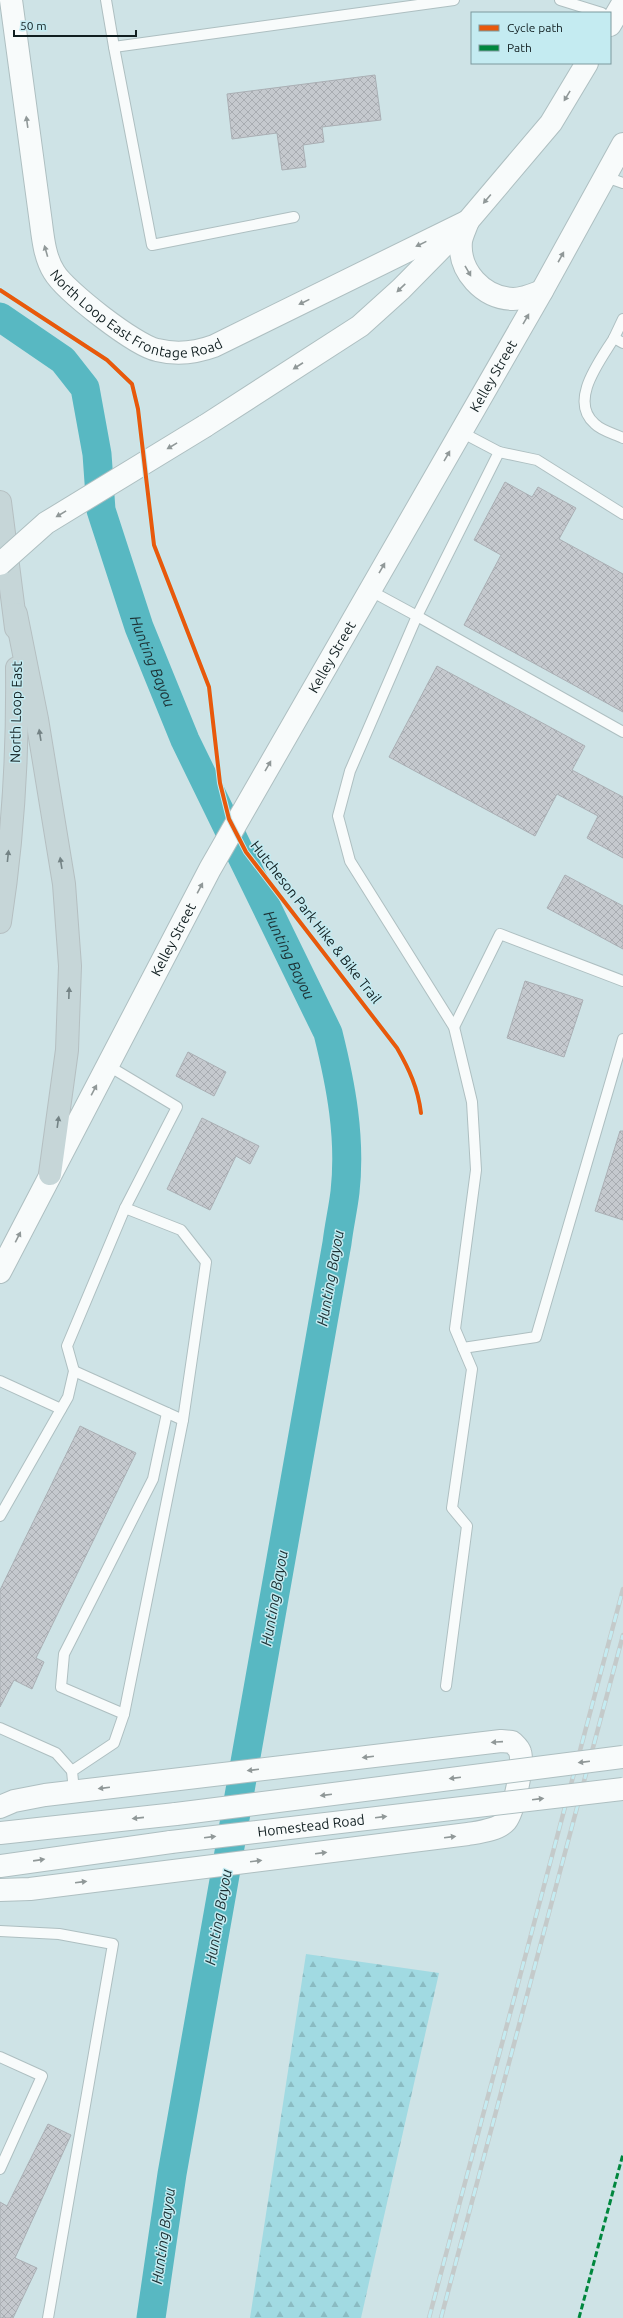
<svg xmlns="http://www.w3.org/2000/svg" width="623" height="2318" font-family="Ubuntu,sans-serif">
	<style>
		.forest { fill: url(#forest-firs) }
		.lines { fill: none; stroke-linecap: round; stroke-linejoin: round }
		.river { stroke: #58b8c2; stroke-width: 29 }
		.building { fill: url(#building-cross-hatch); stroke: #aaafb4 }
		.service-casing { stroke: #aebfc1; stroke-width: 12 }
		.secondary-casing { stroke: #aebfc1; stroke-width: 24 }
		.motorway-casing { stroke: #b5bfc1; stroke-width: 24 }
		.service { stroke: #f8fbfb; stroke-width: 10 }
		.secondary { stroke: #f8fbfb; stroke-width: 22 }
		.motorway { stroke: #c6d6d8; stroke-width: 22 }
		.rail-casing { stroke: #c4caca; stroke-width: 4.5 }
		.rail { stroke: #c4ebf1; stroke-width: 3; stroke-dasharray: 9; stroke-linecap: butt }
		.secondary-bridge-casing { stroke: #aebfc1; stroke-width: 24; stroke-linecap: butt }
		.secondary-bridge { stroke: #f8fbfb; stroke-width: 22 }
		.quiet { stroke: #00873e; stroke-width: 3; stroke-dasharray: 6 3; stroke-linecap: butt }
		.cycleway-casing { stroke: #c4ebf1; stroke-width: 6 }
		.cycleway { stroke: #e8590c; stroke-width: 4 }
		.oneway { fill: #909898 }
		.oneway2 { fill: #748385 }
		.labels { text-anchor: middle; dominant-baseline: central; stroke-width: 3; stroke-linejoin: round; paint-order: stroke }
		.street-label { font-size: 14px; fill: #101e20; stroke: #c4ebf1 }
		.water-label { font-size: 15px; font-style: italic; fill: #1b3033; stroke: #c4ebf1 }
	</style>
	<defs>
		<pattern id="forest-firs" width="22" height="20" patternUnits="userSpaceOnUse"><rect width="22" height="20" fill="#a1dae2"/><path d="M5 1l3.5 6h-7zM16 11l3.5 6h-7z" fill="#8abbc2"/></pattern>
		<pattern id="building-cross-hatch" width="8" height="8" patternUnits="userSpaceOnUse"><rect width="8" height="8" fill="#c5c9ce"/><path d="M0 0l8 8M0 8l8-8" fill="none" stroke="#a8acb1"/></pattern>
	</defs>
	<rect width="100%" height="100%" fill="#cee3e6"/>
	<!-- forest -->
	<polygon class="forest" points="306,1954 439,1973 361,2318 250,2318"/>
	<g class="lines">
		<!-- river -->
		<path class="river" id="s1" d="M0 317 63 360 85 388 97 454 101 510 139 627 185 740 328 1033C341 1085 351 1138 345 1192 343 1209 339 1226 337 1243L172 2174 151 2318"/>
	</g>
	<!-- building -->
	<g class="building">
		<polygon points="375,75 381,120 322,127 324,142 303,145 306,167 282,170 277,133 232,139 227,94"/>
		<polygon points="505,482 532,497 538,487 576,508 559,539 623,574 623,712 464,625 501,555 474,540"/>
		<polygon points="437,666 585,746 572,770 623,797 623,858 587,838 598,816 557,794 535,836 389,757"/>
		<polygon points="565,875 623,906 623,949 547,908"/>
		<polygon points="525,981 583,1000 564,1057 507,1038"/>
		<polygon points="188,1052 226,1072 214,1096 176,1076"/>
		<polygon points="202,1118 259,1146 250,1164 236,1156 210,1210 167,1189"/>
		<polygon points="620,1131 623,1131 623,1220 595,1211"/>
		<polygon points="80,1426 136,1453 36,1658 44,1662 32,1689 14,1680 0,1707 0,1590"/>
		<polygon points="48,2124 71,2135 15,2258 37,2268 13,2318 0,2318 0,2202 7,2206"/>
	</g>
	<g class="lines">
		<defs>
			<g id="service">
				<polyline points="106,0 114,47 454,0"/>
				<polyline points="560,0 602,13"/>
				<polyline points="114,47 152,245 294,217"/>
				<polyline points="606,177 623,183"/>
				<polyline points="623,319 614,338 623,343"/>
				<path d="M614 338C600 361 568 401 595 424 602 431 615 434 623 438"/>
				<polyline points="499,452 537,460 623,514"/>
				<polyline points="369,590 417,616 499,452 461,432"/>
				<polyline points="454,1027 500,934 623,981"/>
				<polyline points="107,1065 177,1107 125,1208"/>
				<polyline points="463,1348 536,1337 623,1039"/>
				<polyline points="74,1371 183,1420"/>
				<polyline points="0,1381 61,1409"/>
				<polyline points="0,1516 68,1397 74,1371 67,1346 125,1208 181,1230 206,1262 183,1420 124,1714 114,1743 72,1771 74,1791"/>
				<polyline points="446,1686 467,1526 452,1508 472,1369 455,1329 476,1170 472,1102 454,1027 350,861 338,816 350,771 417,616 623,732"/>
				<polyline points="124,1714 61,1687 64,1654 153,1479 167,1413"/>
				<polyline points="0,1728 56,1753 72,1771"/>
				<polyline points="0,1931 59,1934 113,1944 48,2318"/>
				<polyline points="0,2057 42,2076 0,2169"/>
			</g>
			<g id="secondary">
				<path id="s2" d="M11 0 41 223C43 239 45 258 54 272 65 291 136 346 157 350 177 355 195 353 214 346L468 221"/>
				<polyline points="610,25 623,3"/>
				<path d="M468 221C466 227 462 235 461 241 458 271 483 298 513 299 523 299 532 295 542 291"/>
				<polyline points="205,426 360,326 401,289 468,221 551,123 587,63"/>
				<path id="s3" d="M0 1272 210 869 542 291 623 144"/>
				<path d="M0 1807 14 1801 45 1795 501 1741 512 1742C515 1745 519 1748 520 1752 524 1763 514 1811 506 1821 498 1830 480 1832 468 1834L30 1889 0 1890"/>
				<polyline points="0,1833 176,1814"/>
				<polyline points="0,1866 171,1842"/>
			</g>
			<g id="motorway">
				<polyline points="0,502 16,628"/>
				<polyline points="16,614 37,719 64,884 70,966 67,1050 50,1174"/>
				<path d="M0 922C13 838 18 753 17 668"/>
			</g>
		</defs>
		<!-- service casing -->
		<use href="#service" class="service-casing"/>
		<!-- secondary casing -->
		<use href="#secondary" class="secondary-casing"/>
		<!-- motorway casing -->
		<use href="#motorway" class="motorway-casing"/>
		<!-- service -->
		<use href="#service" class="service"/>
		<!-- secondary -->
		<use href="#secondary" class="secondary"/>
		<!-- motorway -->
		<use href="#motorway" class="motorway"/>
		<defs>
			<g id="rail">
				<polyline points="429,2318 623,1589"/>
				<polyline points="441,2318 623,1635"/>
			</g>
		</defs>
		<!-- rail casing -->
		<use href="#rail" class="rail-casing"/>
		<!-- rail -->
		<use href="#rail" class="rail"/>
		<defs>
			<g id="secondary-bridge">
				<polyline points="0,564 46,523 205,426"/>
				<polyline points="176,1814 623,1757"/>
				<path id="s4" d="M171 1842 623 1789"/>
			</g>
		</defs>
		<!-- secondary-bridge casing -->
		<use href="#secondary-bridge" class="secondary-bridge-casing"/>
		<!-- secondary-bridge -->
		<use href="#secondary-bridge" class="secondary-bridge"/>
		<!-- quiet -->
		<polyline class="quiet" points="579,2318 623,2154"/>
		<defs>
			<path id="cycleway" d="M0 290 107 360 132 384 138 409 154 545 209 687 220 783 229 819 246 852 397 1048C409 1069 418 1088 421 1113"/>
		</defs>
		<!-- cycleway casing -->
		<use href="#cycleway" class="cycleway-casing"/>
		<!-- cycleway -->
		<use href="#cycleway" class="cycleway"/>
	</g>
	<!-- one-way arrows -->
	<defs><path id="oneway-solid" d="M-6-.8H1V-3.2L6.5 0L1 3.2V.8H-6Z"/></defs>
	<g class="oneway">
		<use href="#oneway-solid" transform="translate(567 96) rotate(121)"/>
		<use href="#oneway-solid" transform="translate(27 122) rotate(-98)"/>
		<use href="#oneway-solid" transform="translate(487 199) rotate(130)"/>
		<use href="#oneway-solid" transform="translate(421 244) rotate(154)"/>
		<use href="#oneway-solid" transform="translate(46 251) rotate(-106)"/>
		<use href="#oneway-solid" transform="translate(561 257) rotate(-61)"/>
		<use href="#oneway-solid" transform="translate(468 271) rotate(60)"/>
		<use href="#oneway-solid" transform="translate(401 288) rotate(136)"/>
		<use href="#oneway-solid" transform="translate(304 302) rotate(154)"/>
		<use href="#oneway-solid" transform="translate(526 319) rotate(-60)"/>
		<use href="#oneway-solid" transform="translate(298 366) rotate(147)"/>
		<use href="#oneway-solid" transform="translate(172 446) rotate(149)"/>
		<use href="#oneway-solid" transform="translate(447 456) rotate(-60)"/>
		<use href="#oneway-solid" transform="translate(61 514) rotate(149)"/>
		<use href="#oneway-solid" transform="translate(382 568) rotate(-60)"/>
		<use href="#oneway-solid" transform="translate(268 766) rotate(-60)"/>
		<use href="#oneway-solid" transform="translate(200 888) rotate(-62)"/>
		<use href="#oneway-solid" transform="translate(94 1090) rotate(-62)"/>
		<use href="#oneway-solid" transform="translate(18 1237) rotate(-63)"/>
		<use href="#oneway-solid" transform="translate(497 1742) rotate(176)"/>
		<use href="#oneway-solid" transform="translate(368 1757) rotate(173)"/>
		<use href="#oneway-solid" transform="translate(584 1762) rotate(173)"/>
		<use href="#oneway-solid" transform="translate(253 1770) rotate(173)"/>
		<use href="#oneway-solid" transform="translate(455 1778) rotate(173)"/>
		<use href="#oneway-solid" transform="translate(104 1788) rotate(173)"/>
		<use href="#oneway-solid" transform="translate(326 1795) rotate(173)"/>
		<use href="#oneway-solid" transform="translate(538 1799) rotate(-7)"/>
		<use href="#oneway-solid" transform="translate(381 1817) rotate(-7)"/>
		<use href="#oneway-solid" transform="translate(138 1818) rotate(174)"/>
		<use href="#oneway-solid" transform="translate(210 1837) rotate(-7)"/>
		<use href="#oneway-solid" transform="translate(450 1837) rotate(-7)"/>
		<use href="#oneway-solid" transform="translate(321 1853) rotate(-7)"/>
		<use href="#oneway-solid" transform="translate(39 1860) rotate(-8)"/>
		<use href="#oneway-solid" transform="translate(256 1861) rotate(-7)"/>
		<use href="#oneway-solid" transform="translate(81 1882) rotate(-7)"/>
	</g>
	<g class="oneway2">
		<use href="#oneway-solid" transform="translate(40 735) rotate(-99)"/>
		<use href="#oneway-solid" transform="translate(8 856) rotate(-84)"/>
		<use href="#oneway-solid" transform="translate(61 863) rotate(-99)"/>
		<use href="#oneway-solid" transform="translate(69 993) rotate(-88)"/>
		<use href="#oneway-solid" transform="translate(58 1122) rotate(-82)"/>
	</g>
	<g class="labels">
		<!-- street labels -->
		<g class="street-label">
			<text stroke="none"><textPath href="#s2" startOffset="374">North Loop East Frontage Road</textPath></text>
			<text stroke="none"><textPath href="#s3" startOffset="1023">Kelley Street</textPath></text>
			<text stroke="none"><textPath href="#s3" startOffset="699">Kelley Street</textPath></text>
			<text transform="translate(16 712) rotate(-89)">North Loop East</text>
			<text transform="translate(316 922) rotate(52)">Hutcheson Park Hike &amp; Bike Trail</text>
			<text stroke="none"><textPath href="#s3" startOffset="375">Kelley Street</textPath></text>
			<text stroke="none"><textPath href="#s4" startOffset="141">Homestead Road</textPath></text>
		</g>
		<!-- water labels -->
		<g class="water-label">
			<text stroke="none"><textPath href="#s1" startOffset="395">Hunting Bayou</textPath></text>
			<text stroke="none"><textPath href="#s1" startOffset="719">Hunting Bayou</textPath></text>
			<text transform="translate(330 1278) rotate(-80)">Hunting Bayou</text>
			<text transform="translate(274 1598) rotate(-80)">Hunting Bayou</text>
			<text transform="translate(218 1917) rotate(-80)">Hunting Bayou</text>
			<text transform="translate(163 2236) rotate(-82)">Hunting Bayou</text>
		</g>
	</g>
	<!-- legend -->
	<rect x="471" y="12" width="140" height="52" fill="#c4ebf1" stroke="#7c999d"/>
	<rect x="479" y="25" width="20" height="6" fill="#e8590c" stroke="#7c999d"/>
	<text x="507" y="32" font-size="12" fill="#101e20">Cycle path</text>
	<rect x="479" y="45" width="20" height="6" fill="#00873e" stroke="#7c999d"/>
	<text x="507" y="52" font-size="12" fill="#101e20">Path</text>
	<!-- scale -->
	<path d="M14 30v6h122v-6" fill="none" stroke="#101e20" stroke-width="2"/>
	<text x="20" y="30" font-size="12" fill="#101e20" stroke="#c4ebf1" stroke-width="3" paint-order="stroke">50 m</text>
</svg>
